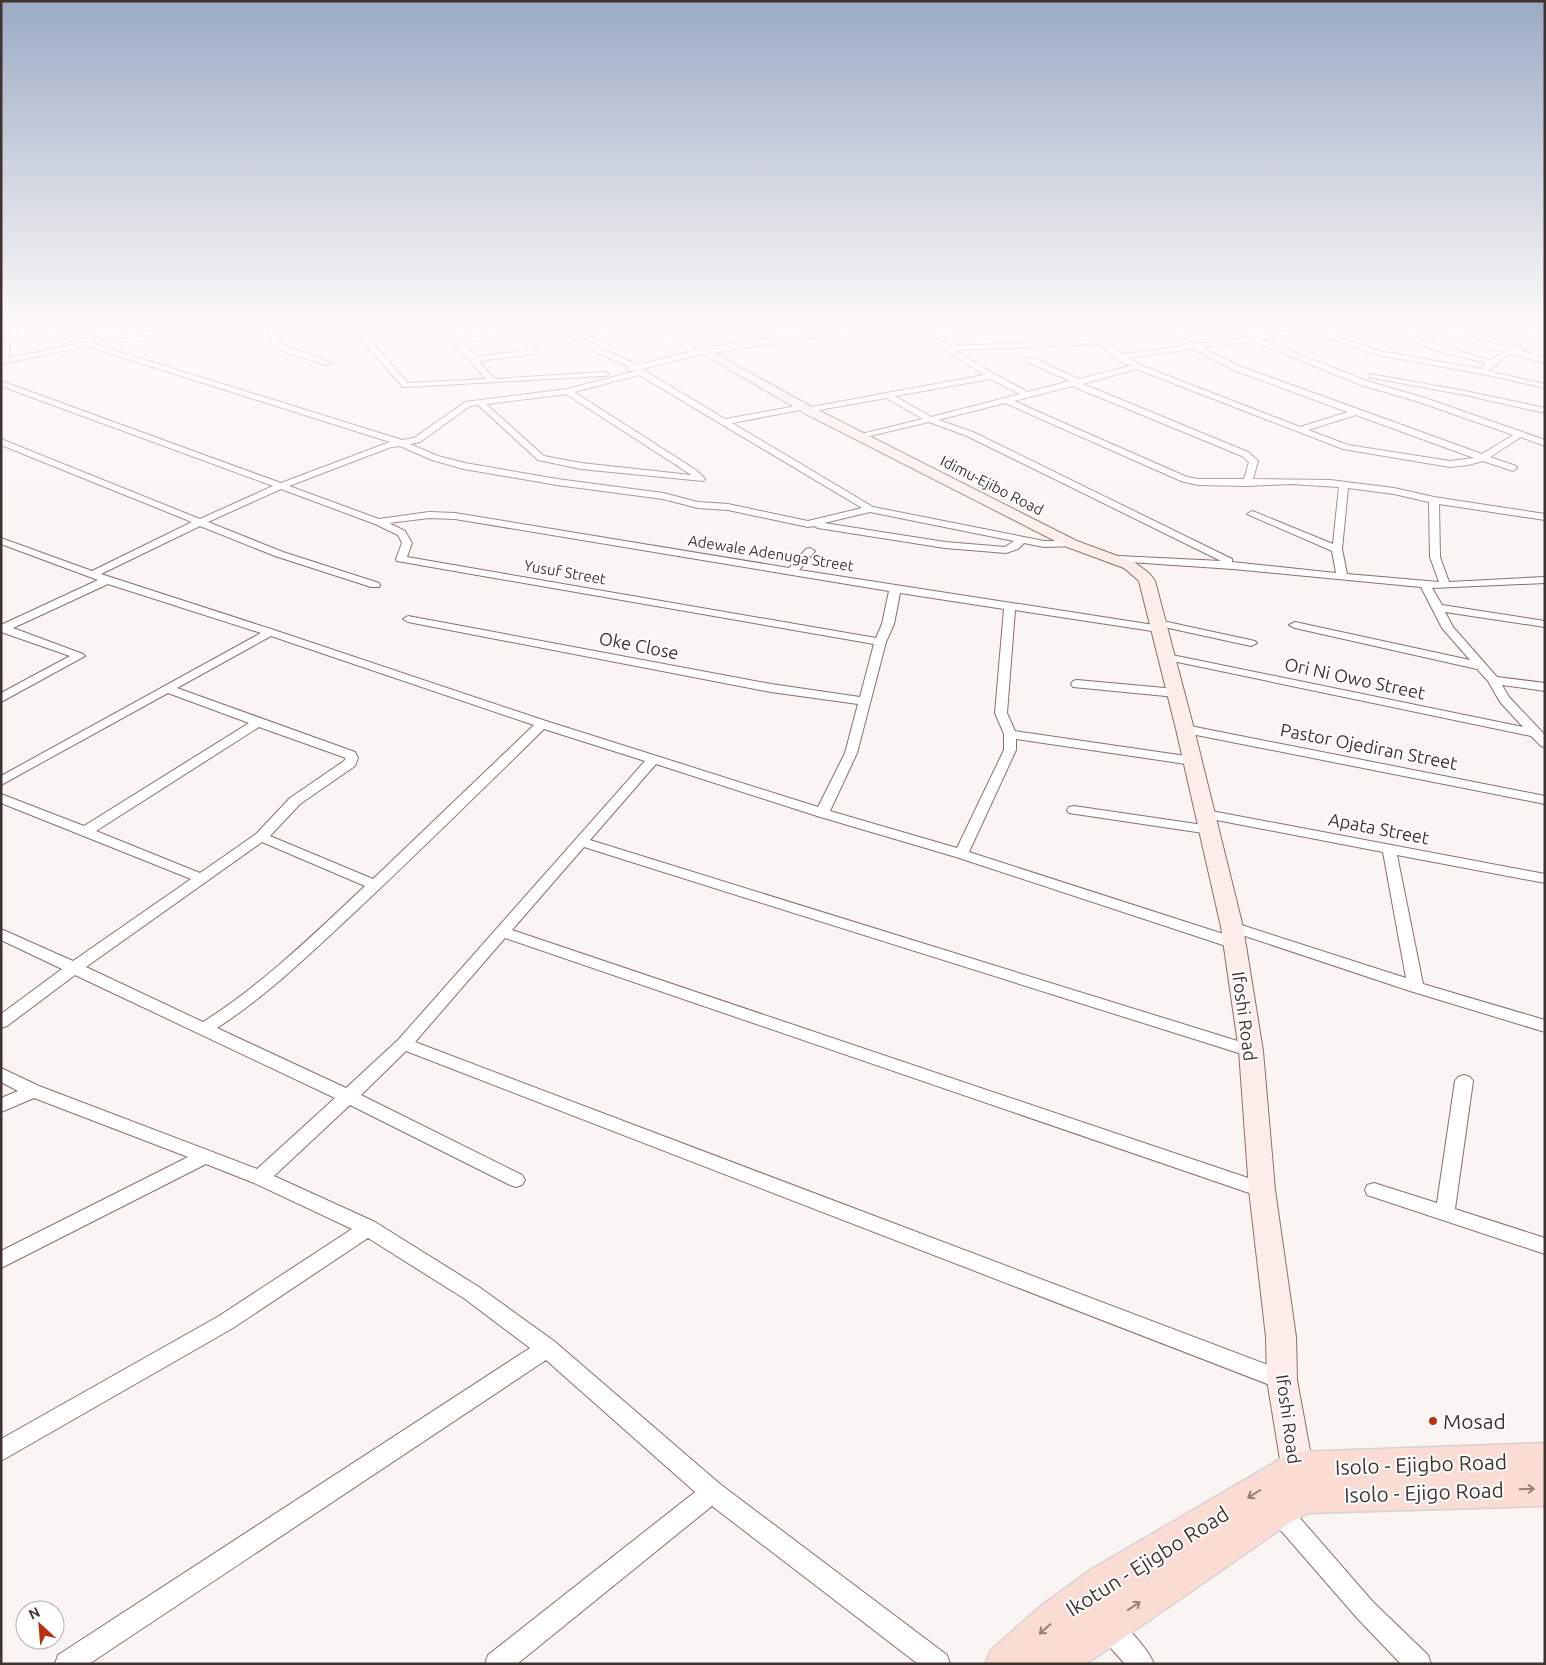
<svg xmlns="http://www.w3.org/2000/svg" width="1546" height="1665" font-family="Ubuntu,sans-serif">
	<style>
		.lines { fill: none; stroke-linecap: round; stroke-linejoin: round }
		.minor-casing { stroke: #8b7069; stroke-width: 2 }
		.tertiary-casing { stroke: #8b7069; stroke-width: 2 }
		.secondary-casing { stroke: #8b7069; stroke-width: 2 }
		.primary-casing { stroke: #d5d2d2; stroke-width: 3 }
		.minor { fill: #fff; fill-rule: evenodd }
		.tertiary { fill: #fff; fill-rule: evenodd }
		.secondary { fill: #fdedea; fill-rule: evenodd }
		.primary { fill: #fbdcd4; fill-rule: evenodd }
		.oneway { stroke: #94807a }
		.poi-dot { fill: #ba2f0d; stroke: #fff; stroke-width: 2 }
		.labels { text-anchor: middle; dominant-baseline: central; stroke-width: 4; stroke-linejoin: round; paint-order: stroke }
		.far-street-label { font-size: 15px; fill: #403431; stroke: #fff }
		.street-label { font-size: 18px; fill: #403431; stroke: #fff }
		.near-poi-label { font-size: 21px; fill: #403431; stroke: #fff; text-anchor: start }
		.near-street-label { font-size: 21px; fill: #403431; stroke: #fff }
	</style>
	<rect width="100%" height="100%" fill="#faf4f2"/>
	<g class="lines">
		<defs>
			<g id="minor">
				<path d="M10 328H16L19 331 9 346V358L80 343 31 328H43L68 335 79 328H88L74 337 79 339 170 328H192L188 330 88 342 402 440 414 438 465 402 567 389 636 371H628L627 369 630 367 599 354 556 328C567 328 572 334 579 334 597 333 614 328 633 328L582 338 605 350 638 365 689 352 672 338 654 328C672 328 683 339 696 350L706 349V353L642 369 725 419 803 405H806V408L984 375 912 328H921L927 332 982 328 978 330 932 335 949 346 1097 340 1088 328H1096L1109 344 1122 354 1186 346 1155 328H1164L1195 344 1245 338 1224 328H1234L1254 336 1297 328H1313L1379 351 1481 369 1486 363 1438 351 1378 328H1389L1444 347 1490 360 1509 349 1544 338 1508 328H1521L1545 334V342L1506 356 1488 371 1545 384V388L1483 374 1377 355 1305 331 1261 339 1367 381 1425 398 1545 440V446L1521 437 1490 457 1516 466 1517 468 1513 471 1483 461 1468 465 1450 467 1343 449 1136 369 1083 384 1248 452 1258 461 1253 479 1330 480 1394 488 1434 497 1545 514V520L1439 504 1440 557 1449 582 1545 577V583L1432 588 1442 605 1545 621V627L1445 612 1453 627 1497 677 1545 683V691L1502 685 1509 697 1545 735V747L1541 746 1531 736 1163 659 1161 657 1167 654 1523 727 1500 702 1488 681 1477 669 1295 628 1289 625 1295 622 1470 660 1442 628 1421 587 1233 569 1114 561V557L1118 556 1221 561 967 436 929 422 857 439V435L923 419 886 398 808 412H805V409L732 423 873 507 1044 541H1072L1076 542V546L1044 547 1024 543 1018 549 1006 553 945 548 818 528 814 526 808 527 728 510 698 508 663 499 557 485 464 469 432 460 400 446 391 447 289 486 379 519 429 512 455 513 789 568 806 549 810 548 815 551 799 570 1154 625V621L1158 620 1255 641 1257 643 1251 646 1164 627 1163 631 1159 632 1015 610 1007 713 1015 731 1193 757 1199 761 1193 765 1016 739V750L969 852 1239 939 1242 943 1239 947H1229L956 857 817 816 656 764 590 840 1257 1047 1259 1051 1257 1055 1251 1057 1245 1055 584 847 512 930 1269 1185 1271 1190 1269 1195 1262 1197 1255 1195 505 938 415 1042 1289 1373 1292 1380 1289 1387 1282 1390 1275 1387 406 1051 361 1095 522 1175 525 1180 522 1185 516 1187 510 1185 350 1105 274 1176 375 1222 479 1287 554 1341 720 1484 947 1655 950 1664H918L712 1506 517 1664H485L488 1655 695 1492 546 1360 89 1664H55L58 1655 530 1348 465 1299 368 1238 233 1328 1 1461V1439L219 1316 352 1229 254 1183 206 1164 1 1268V1251L188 1157 34 1098 1 1112V1098L18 1091 1 1082V1068L39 1086 257 1169 335 1098 75 975 7 1026 1 1028V1014L62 969 1 940V929L73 961 191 879 1 803V794L84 826 249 723 168 693 1 785V776L261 633 108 584 13 628 83 654 85 656 1 702V693L70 656 1 632V625L98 580 1 544V538L92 571 192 522 1 445V439L200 519 273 486 1 386V381L281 483 390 442 86 346 1 364 2 346 11 334ZM1253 341 1361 385 1419 402 1513 435 1482 454 1242 367 1202 348ZM1101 344 1116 359 1130 366 1079 379 1033 358H1027V362L1070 381 1028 392 994 374 955 350ZM1193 349 1236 371 1348 412 1300 427 1140 365 1128 358ZM639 375 862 508 808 521 728 504 698 502 663 493 557 479 465 463 438 456 410 444 420 442 470 406 478 405 538 460 581 469 703 481 705 479 696 470 574 392ZM990 379 1020 394 931 417 895 396ZM1072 386 1242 456 1249 462 1244 479H1198L1187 477 1014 401ZM566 394 690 474 691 475 581 463 544 456 486 404ZM1005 403 1181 481 1198 485 1247 486 1290 484 1339 487 1333 544 1255 512 1252 511 1247 514 1332 551 1336 573 1232 562V559L973 432 938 420ZM1356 415 1474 458 1450 461 1348 445 1308 430ZM1348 488 1394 494 1429 502 1430 557 1439 582 1347 574 1342 549ZM281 489 375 524 398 535 402 543 396 559 397 561 874 644 860 697 771 684 408 616 403 619 408 622 771 692 858 704 845 753 818 807 546 721 274 630 101 574 200 526 275 556 371 587H379L380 585 379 583 283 552 208 522ZM870 512 1014 541 1005 547 945 542 824 523ZM429 518 455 519 889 591 882 624 876 638 407 557 412 543 405 531 389 523ZM900 593 1004 609 995 713 1004 734V750L957 848 830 811 857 753 886 642 894 624ZM271 636 534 725 373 879 270 836 300 804 355 766 358 758 355 752 177 688ZM259 727 346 758 344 761 290 798 256 834 200 873 96 831ZM544 729 645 761 398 1040 346 1088 217 1028C268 995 312 952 356 911 420 851 482 790 544 729ZM262 842 365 886C314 934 263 984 203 1022L86 967Z"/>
				<polygon points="269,328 277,328 278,342 281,344 332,363 325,365 275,348 270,343"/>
				<polygon points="351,328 359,328 408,383 486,379 441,328 449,328 455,335 511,328 512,330 508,332 459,338 476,357 528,350 524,343 531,341 536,350 534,354 479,361 494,379 605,372 609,374 605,376 406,387 403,387"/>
				<polygon points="757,328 766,328 783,339 776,341"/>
				<polygon points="1370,374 1465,391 1545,408 1545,413 1465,395 1373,378 1370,378"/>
				<polygon points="1077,680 1176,689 1182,693 1176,697 1073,687 1071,684 1073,681"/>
				<polygon points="1185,725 1545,796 1545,804 1181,732 1179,729 1181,726"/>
				<polygon points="1074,806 1210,826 1217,830 1210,834 1069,813 1067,810 1069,807"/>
				<polygon points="1206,810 1545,874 1545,883 1397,855 1423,984 1545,1020 1545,1032 1410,991 1227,930 1225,927 1227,924 1232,922 1406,978 1383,852 1201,817 1199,814 1201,811"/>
				<polygon points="1464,1075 1470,1077 1473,1081 1455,1209 1545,1238 1545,1254 1367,1195 1365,1190 1367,1185 1374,1183 1437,1203 1455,1081 1458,1077"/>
				<polygon points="1278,1499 1286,1502 1373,1602 1428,1655 1431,1664 1401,1664 1357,1618 1270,1518 1267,1510 1270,1502"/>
				<path d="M1109 1615C1124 1621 1148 1649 1154 1664H1125L1100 1636 1097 1627 1100 1618Z"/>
			</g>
			<polygon id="tertiary" points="1418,328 1434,328 1545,357 1545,363 1420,330"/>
			<polygon id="secondary" points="838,328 864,328 859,331 714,353 812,407 1077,541 1134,562 1149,573 1155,581 1194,729 1243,927 1263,1051 1275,1190 1296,1337 1297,1380 1315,1478 1310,1489 1299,1494 1288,1489 1283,1478 1267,1380 1266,1337 1249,1190 1239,1051 1221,927 1176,729 1139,581 1124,568 1067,547 804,413 698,351 703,348"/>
			<polygon id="primary" points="1545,1443 1545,1506 1308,1513 1291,1522 1086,1664 985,1664 991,1650 1042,1605 1092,1569 1284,1457 1297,1452"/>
		</defs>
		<!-- minor casing -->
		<use href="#minor" class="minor-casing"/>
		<!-- tertiary casing -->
		<use href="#tertiary" class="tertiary-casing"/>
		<!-- secondary casing -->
		<use href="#secondary" class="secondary-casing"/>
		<!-- primary casing -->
		<use href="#primary" class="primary-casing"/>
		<!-- minor -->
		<use href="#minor" class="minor"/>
		<!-- tertiary -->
		<use href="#tertiary" class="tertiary"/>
		<!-- secondary -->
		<use href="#secondary" class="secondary"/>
		<!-- primary -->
		<use href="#primary" class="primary"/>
	</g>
	<!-- one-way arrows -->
	<defs><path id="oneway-shaft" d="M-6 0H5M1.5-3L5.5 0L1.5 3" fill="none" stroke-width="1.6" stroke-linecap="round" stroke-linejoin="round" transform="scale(1.25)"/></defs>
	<g class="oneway">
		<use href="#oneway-shaft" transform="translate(1527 1489) rotate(-2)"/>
		<use href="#oneway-shaft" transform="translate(1254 1494) rotate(148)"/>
		<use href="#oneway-shaft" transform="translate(1134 1606) rotate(-34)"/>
		<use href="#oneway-shaft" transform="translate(1045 1629) rotate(139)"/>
	</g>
	<!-- sky -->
	<linearGradient id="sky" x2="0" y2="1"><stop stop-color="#9baac4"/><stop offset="0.58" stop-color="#fdfaf9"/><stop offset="1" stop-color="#fdfaf9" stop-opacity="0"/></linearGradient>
	<rect width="1546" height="561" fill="url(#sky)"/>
	<!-- markers -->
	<circle class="poi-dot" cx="1433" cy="1421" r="5"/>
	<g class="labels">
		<!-- far-street labels -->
		<g class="far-street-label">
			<text transform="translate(992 485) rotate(27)">Idimu-Ejibo Road</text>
			<text transform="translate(771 553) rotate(9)">Adewale Adenuga Street</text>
			<text transform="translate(565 572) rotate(10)">Yusuf Street</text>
		</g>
		<!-- street labels -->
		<g class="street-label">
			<text transform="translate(639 645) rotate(11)">Oke Close</text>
			<text transform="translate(1355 678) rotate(12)">Ori Ni Owo Street</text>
			<text transform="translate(1369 746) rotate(11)">Pastor Ojediran Street</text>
			<text transform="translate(1379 828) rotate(11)">Apata Street</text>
			<text transform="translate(1245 1016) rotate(82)">Ifoshi Road</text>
			<text transform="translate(1289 1419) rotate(82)">Ifoshi Road</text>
		</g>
		<!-- near-poi labels -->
		<g class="near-poi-label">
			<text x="1443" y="1421">Mosad</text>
		</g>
		<!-- near-street labels -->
		<g class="near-street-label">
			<text transform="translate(1421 1464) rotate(-2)">Isolo - Ejigbo Road</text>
			<text transform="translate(1424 1492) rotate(-2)">Isolo - Ejigo Road</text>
			<text transform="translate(1147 1561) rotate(-32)">Ikotun - Ejigbo Road</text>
		</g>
	</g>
	<!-- border -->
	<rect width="1546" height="1665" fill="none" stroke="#403431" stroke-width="5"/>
	<!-- north arrow -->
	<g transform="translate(40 1625) rotate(334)"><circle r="24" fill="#ffffff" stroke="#b3aead"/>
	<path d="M0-4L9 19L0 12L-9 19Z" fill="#ba2f0d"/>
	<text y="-8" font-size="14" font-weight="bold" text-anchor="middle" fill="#403431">N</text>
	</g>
</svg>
